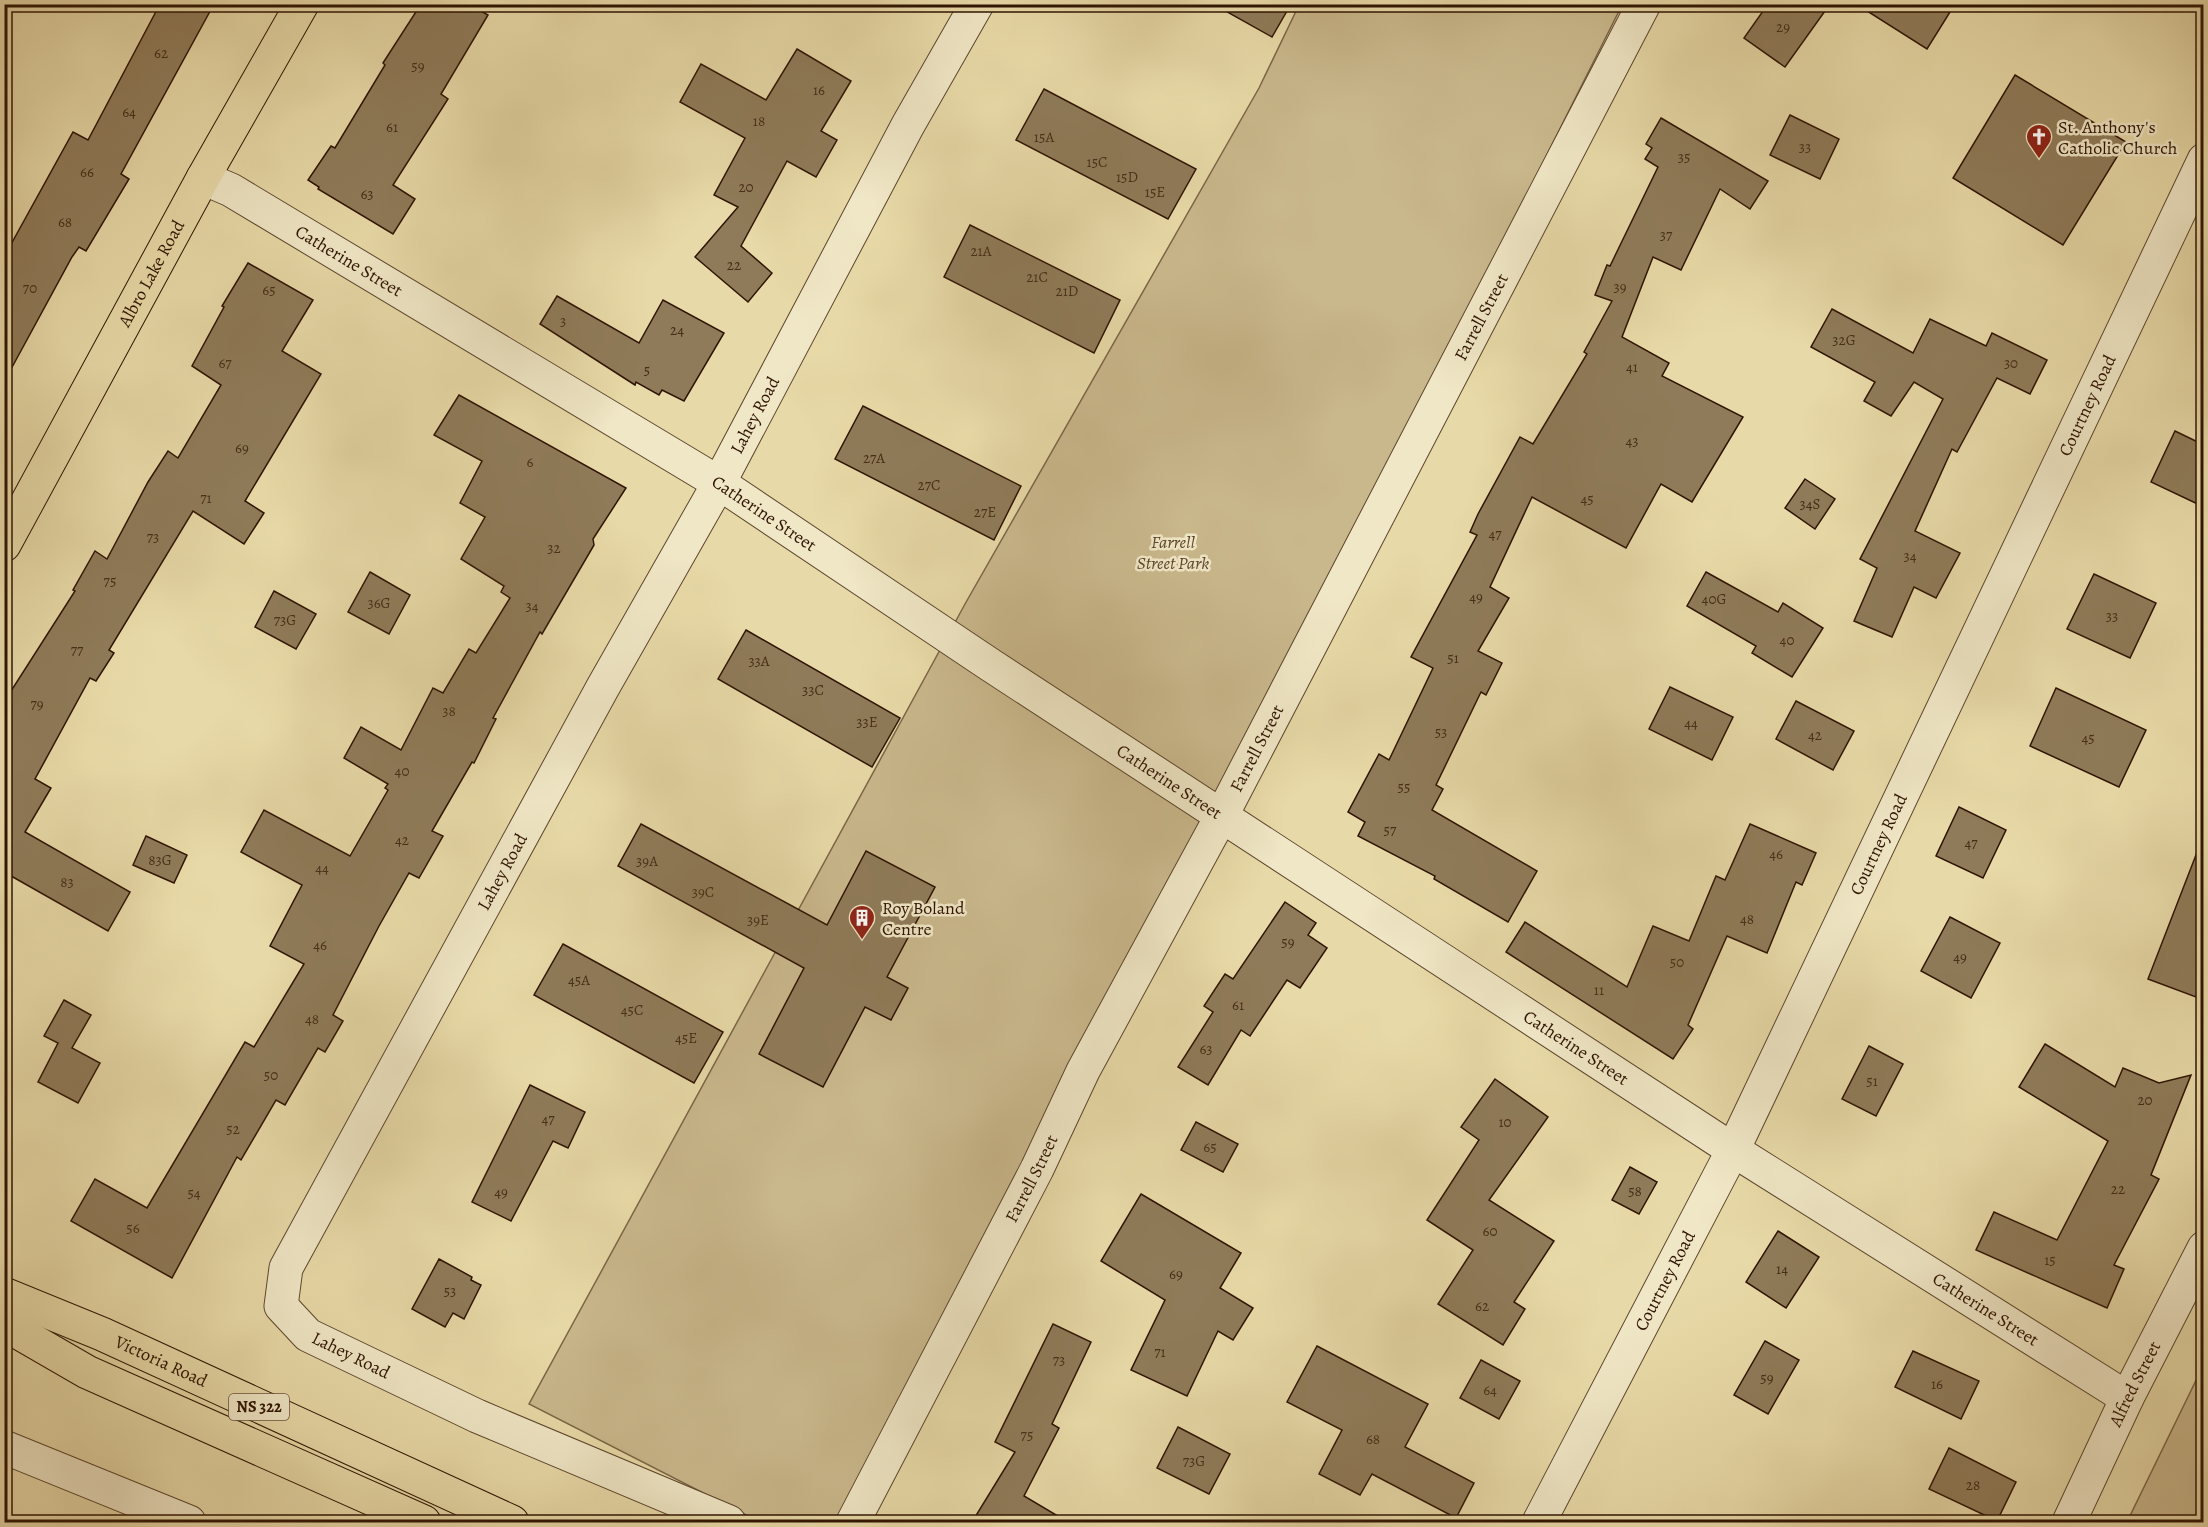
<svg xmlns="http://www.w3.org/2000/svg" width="2208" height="1527" font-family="Alegreya,serif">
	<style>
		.green { fill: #c9b88c; stroke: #7c6648; stroke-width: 1.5 }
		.building { fill: #8f7b59; stroke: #2f1403; stroke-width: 1.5 }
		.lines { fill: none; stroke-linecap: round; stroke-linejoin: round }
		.minor-casing { stroke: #5d462c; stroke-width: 35 }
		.major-casing { stroke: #2f1403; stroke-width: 35 }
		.minor { stroke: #f0e7c6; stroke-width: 33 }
		.major { stroke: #e8daa8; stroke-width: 33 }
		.labels { text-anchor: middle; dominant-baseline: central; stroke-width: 5; stroke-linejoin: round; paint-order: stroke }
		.number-label { font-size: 15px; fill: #472e18 }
		.shield { fill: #f0e7c6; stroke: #69533e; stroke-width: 1.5 }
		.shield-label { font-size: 16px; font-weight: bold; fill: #2f1403 }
		.poi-label { font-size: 18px; fill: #2f1403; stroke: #f0e7c6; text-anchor: start }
		.street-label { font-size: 18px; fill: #2f1403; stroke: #f0e7c6 }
		.park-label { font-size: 18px; font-style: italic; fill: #5d452c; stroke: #f0e7c6 }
	</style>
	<rect width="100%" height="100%" fill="#e8daa8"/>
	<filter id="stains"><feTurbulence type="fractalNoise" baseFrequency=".00333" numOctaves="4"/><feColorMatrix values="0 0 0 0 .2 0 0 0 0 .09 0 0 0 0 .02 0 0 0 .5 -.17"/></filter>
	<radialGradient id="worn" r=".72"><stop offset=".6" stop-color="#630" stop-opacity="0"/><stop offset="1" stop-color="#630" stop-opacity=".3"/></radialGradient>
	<!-- green -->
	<g class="green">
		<polygon points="1299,5 1622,5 1233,781 841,1522 760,1522 529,1404 965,604 1259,88"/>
		<polygon points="2203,1366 2203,1522 2127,1522"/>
	</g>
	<!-- building -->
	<g class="building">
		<polygon points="160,4 214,4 121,174 129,179 86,251 79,247 72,257 4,382 4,257 73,132 88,140"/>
		<polygon points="421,4 469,4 488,15 441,94 448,99 393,185 415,199 393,234 318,189 319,187 308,180 331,146 335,148 385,65 383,63"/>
		<polygon points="1213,4 1291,4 1272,37"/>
		<polygon points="1768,4 1830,4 1785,67 1744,38"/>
		<polygon points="1856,4 1955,4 1927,49"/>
		<polygon points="797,49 851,81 821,131 837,140 816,177 787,161 741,246 772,273 748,302 695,257 738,207 714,195 745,138 680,102 701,64 766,100"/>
		<polygon points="2015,75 2126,142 2063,245 1953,178"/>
		<polygon points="1044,89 1196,169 1168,219 1016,140"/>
		<polygon points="1790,115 1839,139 1820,179 1770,155"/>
		<polygon points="1661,118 1768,181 1750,209 1720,189 1681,270 1653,257 1622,337 1669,363 1662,376 1743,417 1692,502 1661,484 1626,548 1532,497 1490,587 1509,598 1478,651 1502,663 1486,695 1481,692 1436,785 1443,789 1432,810 1537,871 1508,922 1434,879 1435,876 1358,836 1365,822 1348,812 1379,754 1389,760 1433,668 1411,657 1477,535 1470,532 1478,514 1520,437 1533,444 1587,354 1584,352 1612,301 1595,295 1607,265 1610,266 1658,167 1645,159 1652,148 1646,144"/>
		<polygon points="970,225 1120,300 1094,353 944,277"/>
		<polygon points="248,263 313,300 282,351 321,374 245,501 264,513 244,544 193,511 109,650 114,653 96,681 90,678 35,779 51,788 25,832 130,892 108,931 4,872 4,702 75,591 73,590 95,551 107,559 148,482 168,451 178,458 221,385 192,366 224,307 222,306"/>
		<polygon points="557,296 639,343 663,300 724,333 684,401 662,390 659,395 636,382 635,385 540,324"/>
		<polygon points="1832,309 1913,353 1930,319 1986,346 1992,333 2047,360 2030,394 1997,378 1957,452 1952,449 1915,531 1960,553 1936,598 1914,587 1892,637 1854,621 1877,568 1860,559 1943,399 1914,382 1891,416 1864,401 1875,382 1811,347"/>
		<polygon points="459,395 626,488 593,539 594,545 542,634 540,632 493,718 496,719 474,763 472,762 432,831 443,836 419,878 409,873 379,926 333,1015 343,1021 325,1052 318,1048 285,1105 276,1100 241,1160 237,1157 172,1278 71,1221 95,1179 147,1208 245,1042 254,1047 304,964 270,946 302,885 241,852 264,810 350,856 388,790 385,788 388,784 344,758 361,727 401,750 433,688 443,693 469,649 476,653 510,598 501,592 504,586 461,559 485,517 460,503 482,461 434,435"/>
		<polygon points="863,406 1021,486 994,540 835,459"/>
		<polygon points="2175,431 2204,445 2204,507 2151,482"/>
		<polygon points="1805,479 1835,499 1815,529 1785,508"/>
		<polygon points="370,572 410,595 389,634 348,612"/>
		<polygon points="1706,572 1778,612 1783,603 1823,628 1792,677 1752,653 1756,646 1687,606"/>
		<polygon points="2094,574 2156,603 2130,658 2067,629"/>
		<polygon points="274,591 316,614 296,649 255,627"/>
		<polygon points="746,630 900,718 872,767 718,679"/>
		<polygon points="1670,687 1733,717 1712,760 1649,729"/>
		<polygon points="2056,688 2146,730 2119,787 2030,746"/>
		<polygon points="1796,701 1854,731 1833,770 1776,739"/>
		<polygon points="1959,807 2006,830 1983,878 1936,856"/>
		<polygon points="641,824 827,925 866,851 935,887 887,977 908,988 891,1020 865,1007 823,1087 759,1054 804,968 618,866"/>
		<polygon points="1750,824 1816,853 1802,885 1796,882 1767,953 1727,936 1688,1025 1693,1029 1673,1059 1506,952 1525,922 1627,987 1653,926 1689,941 1716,876 1725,880"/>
		<polygon points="146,836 187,855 174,883 133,865"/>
		<polygon points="2201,842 2204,842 2204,1000 2148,979"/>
		<polygon points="1285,902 1316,923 1308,935 1327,948 1300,988 1287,980 1250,1036 1241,1030 1208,1085 1178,1067 1213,1012 1204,1006 1225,974 1233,979"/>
		<polygon points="1950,917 2000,943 1971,998 1921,971"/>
		<polygon points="563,944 723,1032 694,1083 534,995"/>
		<polygon points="64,1000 91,1015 72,1048 100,1063 78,1103 38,1082 58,1043 44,1036"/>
		<polygon points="2045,1044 2115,1087 2123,1068 2159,1083 2191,1075 2151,1175 2159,1179 2114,1265 2124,1269 2107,1308 1976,1250 1994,1212 2057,1240 2108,1141 2019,1087"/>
		<polygon points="1869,1046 1903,1064 1876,1116 1842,1099"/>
		<polygon points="1495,1079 1548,1117 1489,1200 1554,1241 1514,1302 1525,1309 1503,1345 1438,1304 1473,1250 1427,1220 1479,1140 1461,1127"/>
		<polygon points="530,1085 585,1112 568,1148 553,1141 511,1221 472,1202"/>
		<polygon points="1196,1122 1238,1144 1223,1172 1181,1150"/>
		<polygon points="1630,1167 1657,1182 1639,1214 1612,1200"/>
		<polygon points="1141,1194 1241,1253 1220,1288 1253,1308 1233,1340 1218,1331 1187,1396 1131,1370 1165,1300 1101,1261"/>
		<polygon points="1778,1231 1819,1257 1786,1308 1746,1282"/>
		<polygon points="439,1259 472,1277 471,1280 481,1285 464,1319 453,1313 445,1327 412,1309"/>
		<polygon points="1053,1324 1091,1342 1052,1424 1059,1428 1024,1496 1068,1522 972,1522 1015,1452 995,1442"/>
		<polygon points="1765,1341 1799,1360 1768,1414 1734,1395"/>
		<polygon points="1317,1346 1428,1404 1405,1447 1474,1483 1456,1518 1372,1474 1360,1495 1319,1474 1342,1430 1287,1402"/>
		<polygon points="1913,1351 1979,1381 1961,1419 1895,1387"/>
		<polygon points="1481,1360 1520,1381 1499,1419 1460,1398"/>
		<polygon points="1178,1427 1230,1454 1209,1494 1157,1468"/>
		<polygon points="1949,1448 2016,1482 1997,1521 1929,1489"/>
	</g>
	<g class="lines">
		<defs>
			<g id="minor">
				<path id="s1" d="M203 178 231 190 719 483 989 664 1733 1150 2127 1398"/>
				<polyline points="4,1447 189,1522"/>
				<path id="s2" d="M729 1522 477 1416 308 1335 281 1306 286 1268 603 687 719 483 908 125 977 4"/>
				<path id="s3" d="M853 1522 1037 1169 1083 1071 1222 815 1644 4"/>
				<path id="s4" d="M1539 1522 1733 1150 2204 160"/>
				<path id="s5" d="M2069 1522 2127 1398 2204 1248"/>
			</g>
			<g id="major">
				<path id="s6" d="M4 545 203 178 302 4"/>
				<path id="s7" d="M4 1294 102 1334 512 1522"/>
				<polyline points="4,1324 87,1372 424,1522"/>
			</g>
		</defs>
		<!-- minor casing -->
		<use href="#minor" class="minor-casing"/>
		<!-- major casing -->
		<use href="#major" class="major-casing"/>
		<!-- minor -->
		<use href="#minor" class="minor"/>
		<!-- major -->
		<use href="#major" class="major"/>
	</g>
	<!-- icons -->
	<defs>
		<symbol id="church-pin" viewBox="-11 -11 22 30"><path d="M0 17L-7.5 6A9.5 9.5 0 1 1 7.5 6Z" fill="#8f2418" stroke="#f0e7c6"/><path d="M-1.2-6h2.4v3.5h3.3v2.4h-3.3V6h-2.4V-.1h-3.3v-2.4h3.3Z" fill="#fff"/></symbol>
		<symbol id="building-pin" viewBox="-11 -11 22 30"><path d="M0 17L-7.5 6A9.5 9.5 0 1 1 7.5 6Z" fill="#8f2418" stroke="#f0e7c6"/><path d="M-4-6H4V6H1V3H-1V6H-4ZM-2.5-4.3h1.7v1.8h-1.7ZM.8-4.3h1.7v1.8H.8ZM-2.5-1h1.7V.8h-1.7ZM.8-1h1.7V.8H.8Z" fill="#fff"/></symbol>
	</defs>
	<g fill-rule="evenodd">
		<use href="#church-pin" x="2024" y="122" width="30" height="40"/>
		<use href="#building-pin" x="847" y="903" width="30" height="40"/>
	</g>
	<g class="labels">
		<!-- number labels -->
		<g class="number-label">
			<text x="1783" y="27">29</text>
			<text x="161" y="53">62</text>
			<text x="418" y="66">59</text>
			<text x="819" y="90">16</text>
			<text x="129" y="112">64</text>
			<text x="759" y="121">18</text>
			<text x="392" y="127">61</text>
			<text x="1044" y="137">15A</text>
			<text x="1805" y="147">33</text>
			<text x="1684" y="157">35</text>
			<text x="1097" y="162">15C</text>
			<text x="87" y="172">66</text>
			<text x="1127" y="177">15D</text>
			<text x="746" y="187">20</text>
			<text x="1155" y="192">15E</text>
			<text x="367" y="194">63</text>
			<text x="65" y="222">68</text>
			<text x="1666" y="235">37</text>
			<text x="981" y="251">21A</text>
			<text x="734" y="265">22</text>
			<text x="1037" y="277">21C</text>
			<text x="1620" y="287">39</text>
			<text x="30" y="288">70</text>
			<text x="269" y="290">65</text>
			<text x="1067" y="291">21D</text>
			<text x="563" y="321">3</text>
			<text x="677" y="330">24</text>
			<text x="1844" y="340">32G</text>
			<text x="225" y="363">67</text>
			<text x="2011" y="363">30</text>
			<text x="1632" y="367">41</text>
			<text x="647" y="370">5</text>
			<text x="1632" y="441">43</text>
			<text x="242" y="448">69</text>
			<text x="874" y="458">27A</text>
			<text x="530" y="462">6</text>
			<text x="929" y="485">27C</text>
			<text x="206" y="498">71</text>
			<text x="1587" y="499">45</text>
			<text x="1810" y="504">34S</text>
			<text x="985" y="512">27E</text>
			<text x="1495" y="534">47</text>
			<text x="153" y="537">73</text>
			<text x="554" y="548">32</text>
			<text x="1910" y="556">34</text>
			<text x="110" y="581">75</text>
			<text x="1476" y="597">49</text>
			<text x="1714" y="599">40G</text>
			<text x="379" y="603">36G</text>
			<text x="532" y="606">34</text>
			<text x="2112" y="616">33</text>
			<text x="285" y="620">73G</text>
			<text x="1787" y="640">40</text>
			<text x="77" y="650">77</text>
			<text x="1453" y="658">51</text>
			<text x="759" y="661">33A</text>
			<text x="813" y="690">33C</text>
			<text x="37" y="704">79</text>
			<text x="449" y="711">38</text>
			<text x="867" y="722">33E</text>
			<text x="1691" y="723">44</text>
			<text x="1441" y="732">53</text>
			<text x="1815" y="735">42</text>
			<text x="2088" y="738">45</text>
			<text x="402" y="771">40</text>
			<text x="1404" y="787">55</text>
			<text x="1390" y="830">57</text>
			<text x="402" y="840">42</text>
			<text x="1971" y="843">47</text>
			<text x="1776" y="854">46</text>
			<text x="160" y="860">83G</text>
			<text x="647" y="861">39A</text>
			<text x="322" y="868">44</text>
			<text x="67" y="882">83</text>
			<text x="703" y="892">39C</text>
			<text x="1747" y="919">48</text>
			<text x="758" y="920">39E</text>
			<text x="1288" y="942">59</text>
			<text x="320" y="945">46</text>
			<text x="1960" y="957">49</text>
			<text x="1677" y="962">50</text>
			<text x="579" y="980">45A</text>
			<text x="1599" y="990">11</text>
			<text x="1238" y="1005">61</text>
			<text x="632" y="1010">45C</text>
			<text x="312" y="1019">48</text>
			<text x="686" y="1038">45E</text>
			<text x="1206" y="1049">63</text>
			<text x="271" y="1075">50</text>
			<text x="1872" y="1081">51</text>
			<text x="2145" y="1100">20</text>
			<text x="548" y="1119">47</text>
			<text x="1505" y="1122">10</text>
			<text x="233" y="1129">52</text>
			<text x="1210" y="1147">65</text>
			<text x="2118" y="1189">22</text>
			<text x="1635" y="1191">58</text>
			<text x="501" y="1192">49</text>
			<text x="194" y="1193">54</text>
			<text x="133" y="1228">56</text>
			<text x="1490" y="1231">60</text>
			<text x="2050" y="1260">15</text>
			<text x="1782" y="1269">14</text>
			<text x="1176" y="1274">69</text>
			<text x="450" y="1291">53</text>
			<text x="1482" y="1306">62</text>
			<text x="1160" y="1352">71</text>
			<text x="1059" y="1360">73</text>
			<text x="1767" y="1378">59</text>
			<text x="1937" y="1384">16</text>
			<text x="1490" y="1390">64</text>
			<text x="1027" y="1435">75</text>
			<text x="1373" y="1439">68</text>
			<text x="1194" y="1461">73G</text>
			<text x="1973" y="1485">28</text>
		</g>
		<!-- shield labels -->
		<rect class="shield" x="229" y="1394" width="60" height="26" rx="4.5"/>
		<g class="shield-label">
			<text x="259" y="1407">NS 322</text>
		</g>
		<!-- poi labels -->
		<g class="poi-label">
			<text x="2058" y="127">St. Anthony's<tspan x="2058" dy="21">Catholic Church</tspan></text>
			<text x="882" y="908">Roy Boland<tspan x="882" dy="21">Centre</tspan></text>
		</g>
		<!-- street labels -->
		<g class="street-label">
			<text stroke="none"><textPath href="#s1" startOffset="168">Catherine Street</textPath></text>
			<text stroke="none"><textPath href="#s6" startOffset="309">Albro Lake Road</textPath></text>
			<text stroke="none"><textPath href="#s3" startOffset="1359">Farrell Street</textPath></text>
			<text stroke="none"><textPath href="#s4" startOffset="1244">Courtney Road</textPath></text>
			<text stroke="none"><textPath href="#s2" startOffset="1512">Lahey Road</textPath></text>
			<text stroke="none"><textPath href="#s1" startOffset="654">Catherine Street</textPath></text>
			<text stroke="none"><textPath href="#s3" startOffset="873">Farrell Street</textPath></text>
			<text stroke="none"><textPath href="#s1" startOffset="1140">Catherine Street</textPath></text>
			<text stroke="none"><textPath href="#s4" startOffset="758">Courtney Road</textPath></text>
			<text stroke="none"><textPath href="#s2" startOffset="990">Lahey Road</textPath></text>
			<text stroke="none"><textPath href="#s1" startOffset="1626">Catherine Street</textPath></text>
			<text stroke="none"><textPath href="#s3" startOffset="387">Farrell Street</textPath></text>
			<text stroke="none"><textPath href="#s4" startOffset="272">Courtney Road</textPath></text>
			<text stroke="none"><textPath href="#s1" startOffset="2112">Catherine Street</textPath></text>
			<text transform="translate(351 1355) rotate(26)">Lahey Road</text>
			<text stroke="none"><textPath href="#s7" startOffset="171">Victoria Road</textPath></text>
			<text stroke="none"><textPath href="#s5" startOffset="153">Alfred Street</textPath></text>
		</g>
		<!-- park labels -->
		<g class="park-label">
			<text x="1173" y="542">Farrell<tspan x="1173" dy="21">Street Park</tspan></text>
		</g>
	</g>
	<!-- margin -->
	<rect width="2208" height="1527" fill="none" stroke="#e8daa8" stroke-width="24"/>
	<rect x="6" y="6" width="2196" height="1515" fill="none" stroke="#2f1403" stroke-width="3"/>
	<rect x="12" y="12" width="2184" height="1503" fill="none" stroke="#2f1403" stroke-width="1.5"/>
	<rect width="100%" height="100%" filter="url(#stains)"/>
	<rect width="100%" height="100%" fill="url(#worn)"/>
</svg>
